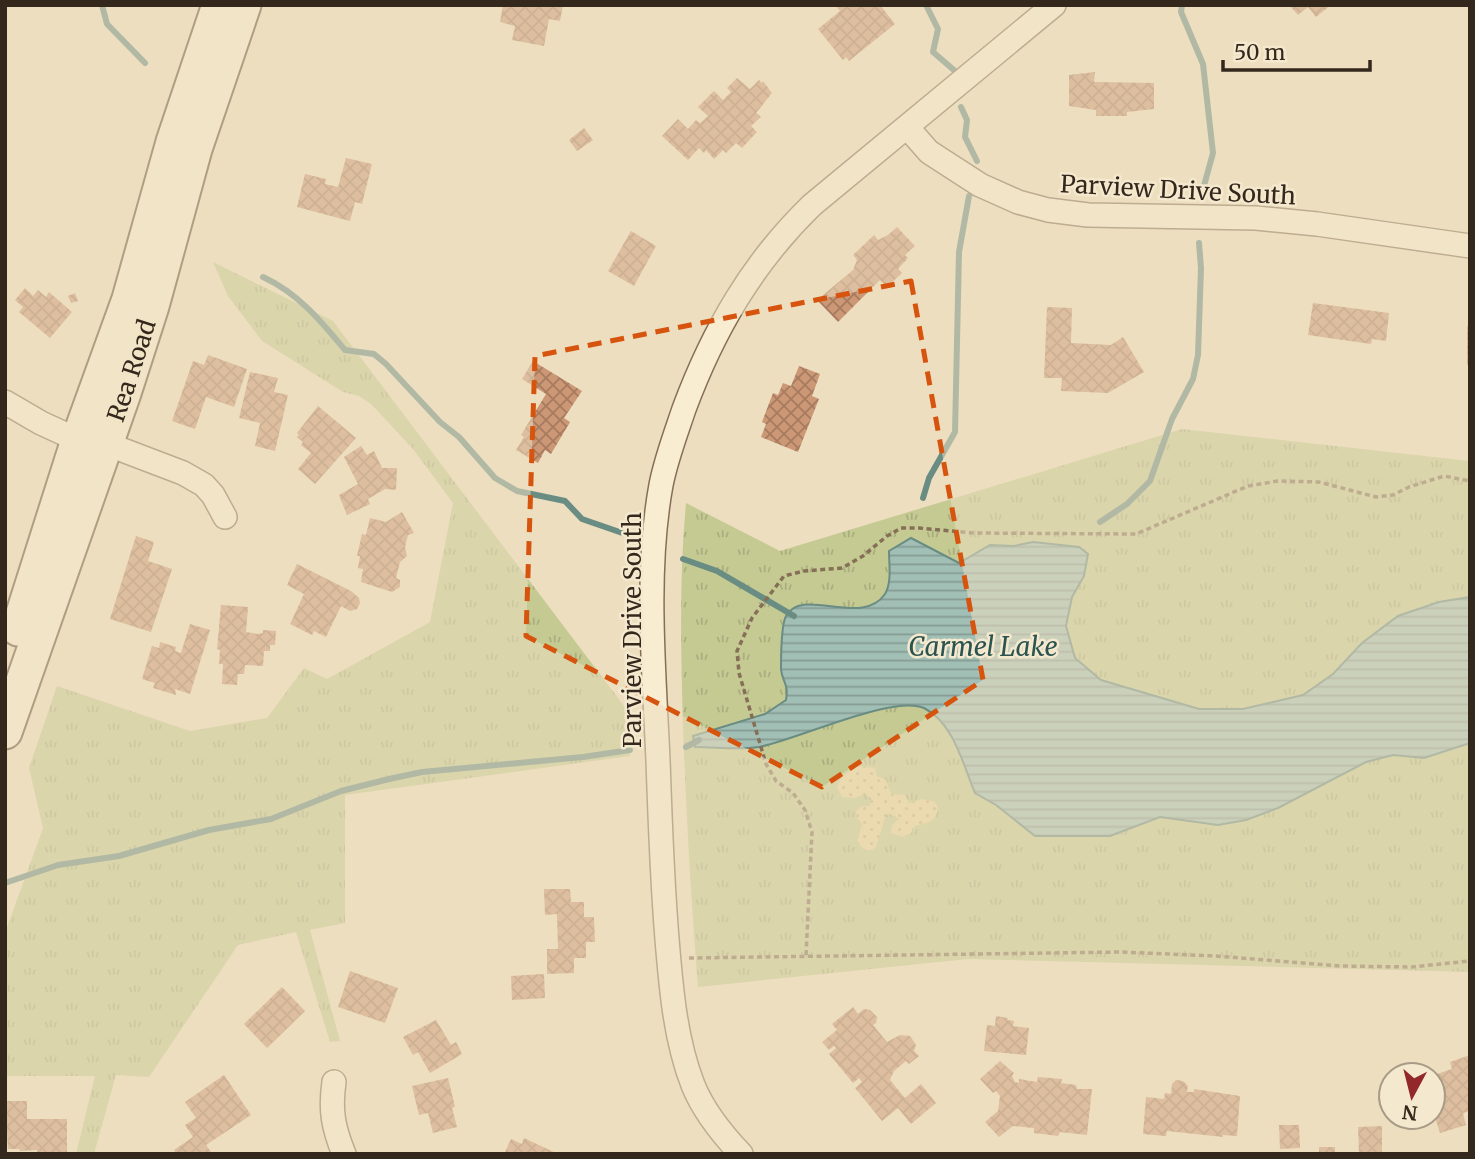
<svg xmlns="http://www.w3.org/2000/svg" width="1475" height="1159" font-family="Merriweather,serif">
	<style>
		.grass { fill: url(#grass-tufts) }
		.sand { fill: url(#sand-dots) }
		.water { fill: url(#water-rules); stroke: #698c83; stroke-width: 2 }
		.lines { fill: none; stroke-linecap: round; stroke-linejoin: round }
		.stream { stroke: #698c83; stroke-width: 6 }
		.building { fill: url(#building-cross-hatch) }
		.minor-casing { stroke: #856f57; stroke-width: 26 }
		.secondary-casing { stroke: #66503b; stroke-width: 37 }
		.path { stroke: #856f57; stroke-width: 3.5; stroke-dasharray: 5 3.5; stroke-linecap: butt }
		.minor { stroke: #f8ecd1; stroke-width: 23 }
		.secondary { stroke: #f8ecd1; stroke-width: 33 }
		.marked { fill: none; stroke: #d6540e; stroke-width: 5; stroke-dasharray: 14 9; stroke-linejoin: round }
		.labels { text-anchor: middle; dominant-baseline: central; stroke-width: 5; stroke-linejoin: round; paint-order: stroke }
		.street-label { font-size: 24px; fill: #34271c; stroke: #f4e9ce }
		.water-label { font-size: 26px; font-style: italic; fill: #2b5451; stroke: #f4e9ce }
	</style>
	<defs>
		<pattern id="grass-tufts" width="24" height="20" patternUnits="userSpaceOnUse" patternTransform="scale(1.75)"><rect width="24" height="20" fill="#c5ca93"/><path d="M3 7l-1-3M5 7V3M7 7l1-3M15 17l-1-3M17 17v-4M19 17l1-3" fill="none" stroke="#aaae7e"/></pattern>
		<pattern id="sand-dots" width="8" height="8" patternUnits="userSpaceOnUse" patternTransform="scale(1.75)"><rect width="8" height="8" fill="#e9d39b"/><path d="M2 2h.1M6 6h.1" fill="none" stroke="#c8b585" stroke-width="1.8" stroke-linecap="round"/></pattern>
		<pattern id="water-rules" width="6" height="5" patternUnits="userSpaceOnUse" patternTransform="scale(1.75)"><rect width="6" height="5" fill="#a2bfb6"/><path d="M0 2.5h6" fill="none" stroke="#859b93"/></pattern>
		<pattern id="building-cross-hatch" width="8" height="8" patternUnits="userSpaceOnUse" patternTransform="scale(1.75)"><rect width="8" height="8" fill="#cb9775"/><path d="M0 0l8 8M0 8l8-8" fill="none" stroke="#a67b5f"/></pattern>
	</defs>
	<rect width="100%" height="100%" fill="#eddebf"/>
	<!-- grass -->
	<g class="grass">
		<polygon points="213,262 333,321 624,706 629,707 630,756 345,795 345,923 310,930 340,1041 330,1042 296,932 238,945 149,1077 116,1075 94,1154 76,1154 95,1076 5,1076 5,933 43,828 29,768 57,686 190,731 267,718 304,668 327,679 430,622 453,503 413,449 371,404 359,396 343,392 262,341 228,296"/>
		<path d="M1182 429 1470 461V972L968 959 698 987C691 900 686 813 683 726 681 652 679 577 686 503L780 551Z"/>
	</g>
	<!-- sand -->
	<path class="sand" d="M858 766 875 768 877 776 886 780 891 794 905 795 909 803 922 799 935 802 938 807C936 824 928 822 915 826L911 833 904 837 891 833 892 825 899 819 890 814 886 815 876 847 872 850H864L857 842 862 824 857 818 856 811 862 806H869L872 799 865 794 855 798 842 797 837 787 842 776Z"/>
	<!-- water -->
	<path class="water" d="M911 538 959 563 990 545 1014 546 1033 542 1079 547 1088 554 1084 576 1072 597 1066 626 1075 658 1101 680 1199 709H1243L1303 695 1333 674 1362 643 1398 616 1439 602 1470 597V743L1424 758 1393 755 1366 762 1278 808 1246 820 1218 825 1160 817 1110 836H1035L996 805 975 793C963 765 954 723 924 708 894 694 796 740 759 747 739 750 715 747 695 747L693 736 765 714 786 700C789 683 782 682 781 669 781 657 781 625 786 616 802 586 862 628 885 594 892 583 889 563 889 551Z"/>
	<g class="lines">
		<!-- stream -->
		<g class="stream">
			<polyline points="102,5 107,24 145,63"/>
			<polyline points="926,5 938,29 933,52 955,71"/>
			<polyline points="1182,5 1181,12 1203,64 1213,153 1202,193"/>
			<polyline points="961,107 967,120 965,137 977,161"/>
			<path d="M263 277C298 293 321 321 345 350L374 354 386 364 440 422 459 437 495 478 517 491 565 501 582 519 634 537"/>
			<polyline points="923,498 929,478 955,432 959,252 969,196"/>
			<polyline points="1100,522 1127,504 1150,481 1172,419 1193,379 1198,355 1201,268 1199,243"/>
			<polyline points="683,559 717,571 794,616"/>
			<polyline points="686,747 699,740"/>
			<polyline points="5,883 58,865 119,856 209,830 271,819 341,791 389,779 422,772 583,757 630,750"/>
		</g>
	</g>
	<!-- building -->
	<g class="building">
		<polygon points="503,5 563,5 560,21 549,19 544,46 512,40 515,26 500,22"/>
		<polygon points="835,5 880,5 895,24 849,61 846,57 843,60 818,29 840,11"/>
		<polygon points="1289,5 1331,5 1316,17 1308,7 1298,15"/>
		<polygon points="1095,72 1094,82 1154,83 1154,109 1127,112 1127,116 1096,116 1096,110 1069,106 1069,75"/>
		<polygon points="737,78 750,89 759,80 762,83 763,81 772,93 756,113 761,117 751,126 757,132 742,148 736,143 726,153 723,150 714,159 706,150 704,153 699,148 688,160 662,136 678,119 688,129 696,120 700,123 708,116 698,107 714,91 723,100 731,92 727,88"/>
		<polygon points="584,128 593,140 577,151 569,140"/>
		<polygon points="346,158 372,164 362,204 355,202 350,221 297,207 305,174 326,179 325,184 338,187"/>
		<polygon points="897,227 915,246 905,255 908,258 898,269 902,273 887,287 880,280 838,322 817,300 853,270 857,260 853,255 874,235 878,240 888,235"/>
		<polygon points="631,231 656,246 634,286 608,271"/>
		<polygon points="25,288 33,296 38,290 46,297 49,292 72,312 50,338 19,312 23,307 15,300"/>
		<polygon points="75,293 78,301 71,303 68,296"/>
		<polygon points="1313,303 1389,313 1386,341 1372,339 1371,344 1308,335"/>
		<polygon points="1047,307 1072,308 1071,343 1111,345 1123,337 1144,372 1108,393 1061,391 1062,378 1044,378"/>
		<rect x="1467" y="326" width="3" height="39"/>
		<polygon points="208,355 247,369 234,407 206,397 195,429 172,421 193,361 204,365"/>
		<polygon points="533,361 582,391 564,418 570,422 551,454 545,450 538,463 516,450 524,437 521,435 546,394 522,379"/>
		<polygon points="799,366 820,374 812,396 819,399 798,452 761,437 766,424 762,422 773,393 778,395 783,383 791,386"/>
		<polygon points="250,372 278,378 274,392 288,395 275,451 255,446 260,423 239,418"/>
		<polygon points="318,406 356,438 315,484 298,469 311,453 301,445 303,442 297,437 299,435 297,433"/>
		<polygon points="361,446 367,455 374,451 382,468 397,468 396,490 385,489 368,499 370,504 347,515 339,495 358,484 344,457"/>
		<polygon points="402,512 414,533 408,535 405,547 407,556 400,562 396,578 400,580 400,587 392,592 361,582 363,569 358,568 360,556 357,556 362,534 366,535 370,518 386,522"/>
		<polygon points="136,536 154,542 148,561 172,569 151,632 110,619"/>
		<polygon points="297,564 351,591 359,598 360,603 357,609 350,611 341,606 326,637 314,631 312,635 290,624 304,594 287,585"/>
		<polygon points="221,605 248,607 246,632 257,634 263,633 263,630 276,631 275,645 270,645 270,651 264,651 263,666 245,665 244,674 238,674 237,685 222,684 223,664 219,664 220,650 217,649"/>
		<polygon points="190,624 210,630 190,694 175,689 176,695 153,688 155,683 142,679 152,646 159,648 160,642 176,647 175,651 181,653"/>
		<polygon points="544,889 570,889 571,902 584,902 584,917 594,917 595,942 586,942 586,958 574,958 574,973 547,974 547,949 558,949 557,914 545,915"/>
		<polygon points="350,971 398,988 385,1023 338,1007"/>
		<polygon points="544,974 545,998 512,1000 511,976"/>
		<polygon points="282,987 305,1011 267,1048 244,1024"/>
		<polygon points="853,1007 858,1014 864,1009 870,1010 877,1017 876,1023 873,1025 887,1042 900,1035 910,1036 916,1045 914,1051 919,1056 909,1064 906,1061 894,1071 890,1080 905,1098 921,1084 936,1103 911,1124 898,1108 882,1121 855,1088 862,1082 859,1078 853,1083 829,1054 836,1048 834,1046 829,1050 822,1042 837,1030 832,1024"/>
		<polygon points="996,1016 1008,1018 1007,1020 1014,1021 1013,1026 1029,1028 1026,1055 984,1051 987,1025 995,1026"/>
		<polygon points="436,1020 451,1045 456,1042 462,1054 430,1073 418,1052 413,1055 403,1037"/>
		<polygon points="1470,1055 1470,1111 1463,1113 1466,1125 1440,1133 1433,1111 1433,1098 1441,1096 1434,1075 1452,1069 1450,1062"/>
		<polygon points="1000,1061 1014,1073 1012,1076 1015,1082 1019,1083 1019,1079 1037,1082 1038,1077 1062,1079 1061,1083 1076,1085 1077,1089 1092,1089 1087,1135 1060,1132 1058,1136 1034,1133 1034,1128 1013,1126 999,1137 985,1122 998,1111 1000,1096 996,1091 993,1093 980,1079"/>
		<polygon points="224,1075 251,1115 206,1145 211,1152 209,1154 176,1154 174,1150 193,1137 185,1125 196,1118 185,1102"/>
		<polygon points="448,1078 455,1107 452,1108 457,1127 433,1133 428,1113 419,1115 412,1086"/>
		<polygon points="1176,1080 1183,1081 1188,1086 1187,1092 1194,1092 1194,1089 1240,1096 1237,1136 1223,1135 1223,1137 1167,1131 1166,1136 1143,1134 1146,1097 1164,1099 1165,1093 1171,1094 1172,1084"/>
		<polygon points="5,1101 27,1101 27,1119 67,1119 67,1154 37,1154 37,1150 19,1151 20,1149 8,1149"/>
		<polygon points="1279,1125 1299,1125 1300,1148 1280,1149"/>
		<polygon points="1382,1126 1382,1154 1359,1154 1358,1127"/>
		<polygon points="524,1138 558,1154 504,1154 511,1139 522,1144"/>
		<rect x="1319" y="1147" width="16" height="7"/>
	</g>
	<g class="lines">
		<defs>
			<g id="minor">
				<polyline points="907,127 929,152 980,185 1018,202 1048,210 1088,215 1256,218 1317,224 1470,246"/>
				<polyline points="5,402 41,423 78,440 120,449 183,473 204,485 213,495 225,517"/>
				<path d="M334 1082C330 1110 333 1127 344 1154"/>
				<path d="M741 1154C722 1134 703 1110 693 1085 675 1039 671 987 667 939 662 879 660 820 658 760 654 671 645 572 661 485 666 459 676 433 684 409 713 331 752 263 812 205L1054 5"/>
			</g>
			<g id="secondary">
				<polyline points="18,629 78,440 129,299 173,142 219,5"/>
				<path id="s1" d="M5 732 124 393 152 306 195 149 244 5"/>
			</g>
		</defs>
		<!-- minor casing -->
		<use href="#minor" class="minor-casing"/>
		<!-- secondary casing -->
		<use href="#secondary" class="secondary-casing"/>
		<!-- path -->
		<g class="path">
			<polyline points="806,955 812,832 805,810 793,793 776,781 766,764 739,673 737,651 752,618 784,576 804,571 842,568 863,556 887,536 901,528 919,528 973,533 1136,534 1248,486 1278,481 1319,482 1376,497 1393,495 1409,487 1444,476 1470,481"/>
			<polyline points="689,958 1121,952 1216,956 1340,966 1412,967 1470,961"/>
		</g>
		<!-- minor -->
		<use href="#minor" class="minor"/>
		<!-- secondary -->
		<use href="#secondary" class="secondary"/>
	</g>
	<!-- marked area -->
	<path d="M0 0H1475V1159H0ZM911 281 983 680 822 787 526 636 535 356Z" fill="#eddebf" fill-opacity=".55" fill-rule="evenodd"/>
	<path class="marked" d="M911 281 983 680 822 787 526 636 535 356Z"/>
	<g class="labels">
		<!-- street labels -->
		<g class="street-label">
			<text transform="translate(1178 190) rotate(3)">Parview Drive South</text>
			<text stroke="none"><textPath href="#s1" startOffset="383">Rea Road</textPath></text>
			<text transform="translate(632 630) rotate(-90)">Parview Drive South</text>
		</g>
		<!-- water labels -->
		<g class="water-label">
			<text x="983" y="646">Carmel Lake</text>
		</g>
	</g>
	<!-- border -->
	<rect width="1475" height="1159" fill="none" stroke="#34271c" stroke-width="14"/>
	<!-- north arrow -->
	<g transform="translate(1412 1096) rotate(187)"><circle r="33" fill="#f4e9ce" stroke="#a79b87" stroke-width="2"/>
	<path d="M0-5L12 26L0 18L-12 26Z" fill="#93282b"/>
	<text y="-10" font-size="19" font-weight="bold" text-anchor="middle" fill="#34271c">N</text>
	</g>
	<!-- scale -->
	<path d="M1223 60v10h147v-10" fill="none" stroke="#34271c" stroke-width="3.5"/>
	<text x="1234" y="60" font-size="21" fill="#34271c" stroke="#f4e9ce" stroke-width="5" paint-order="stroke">50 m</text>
</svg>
